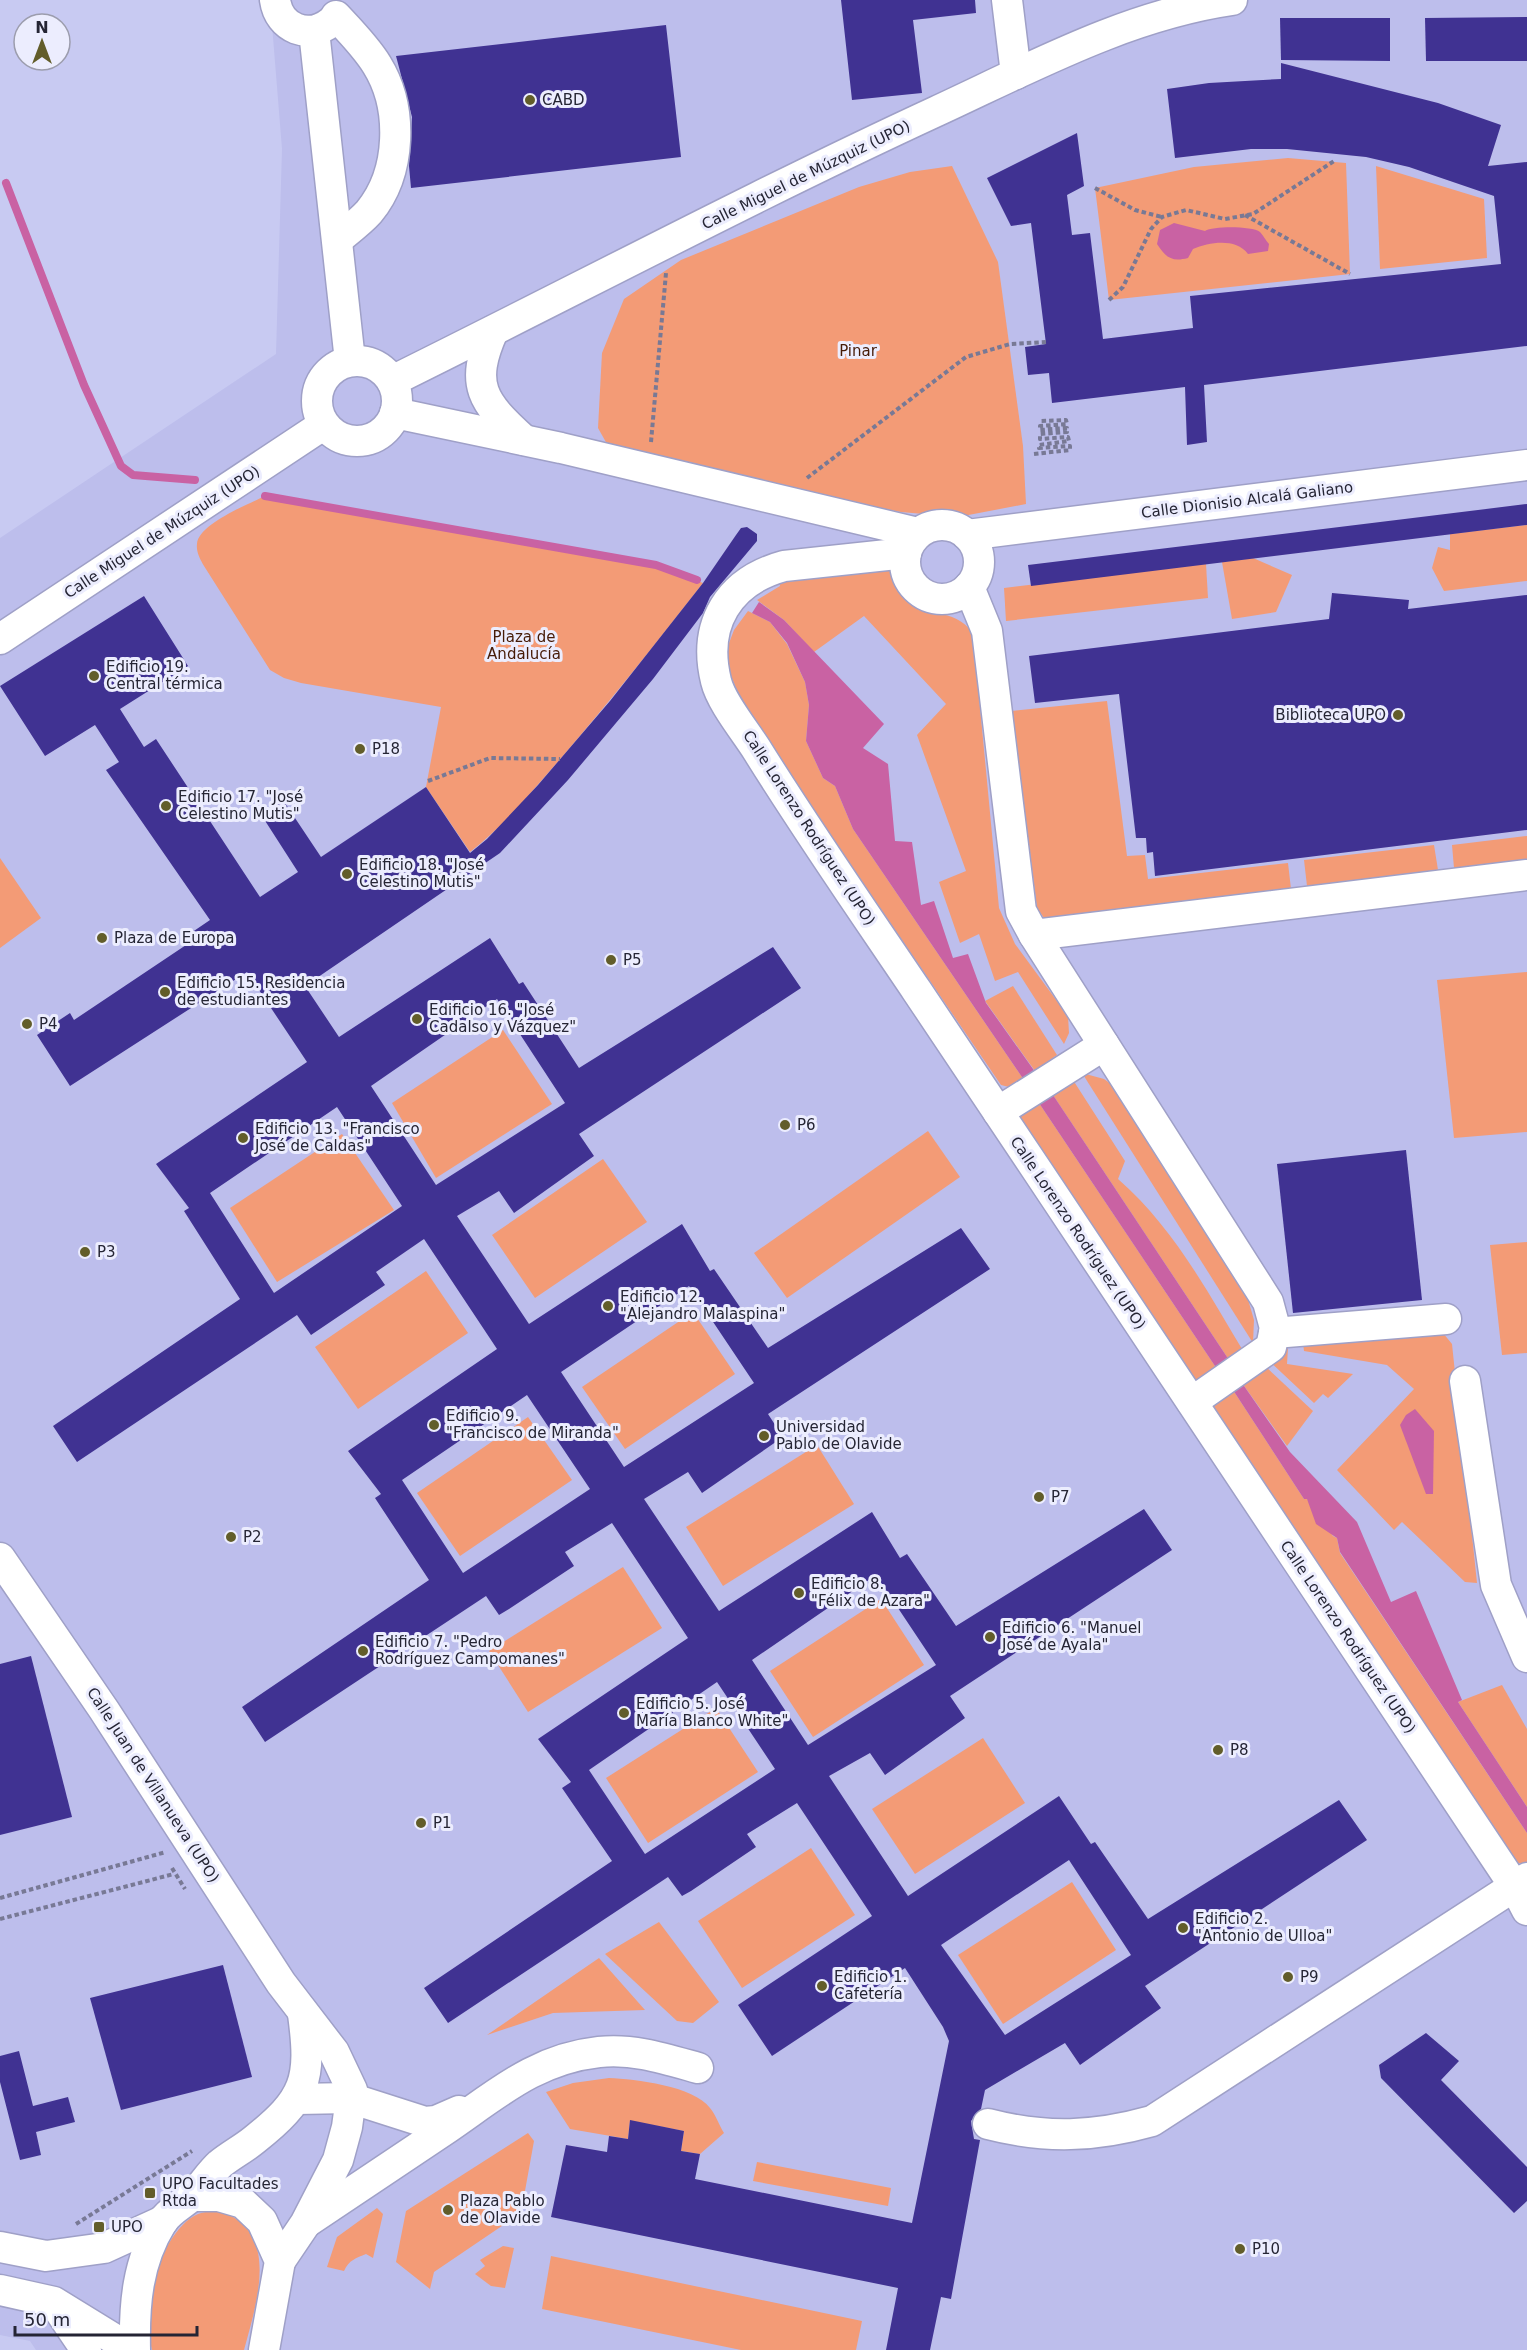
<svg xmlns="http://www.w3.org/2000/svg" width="1527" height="2350" font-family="'DejaVu Sans',sans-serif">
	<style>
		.built { fill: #bdbeec }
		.green { fill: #f39b76 }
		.water { fill: #c962a3 }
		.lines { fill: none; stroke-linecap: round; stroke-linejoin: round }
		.stream { stroke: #c962a3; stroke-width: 8 }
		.building { fill: #403292; fill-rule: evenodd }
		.minor-casing { stroke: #9fa0c7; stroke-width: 33 }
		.path { stroke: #787995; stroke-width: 4; stroke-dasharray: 4.5 3; stroke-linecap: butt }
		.minor { stroke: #fff; stroke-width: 30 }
		.poi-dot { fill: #625d2a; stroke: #ecedfe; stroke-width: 2 }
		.labels { text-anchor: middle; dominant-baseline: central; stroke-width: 6; stroke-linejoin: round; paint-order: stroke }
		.poi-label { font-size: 15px; fill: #252534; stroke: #ecedfe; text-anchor: start }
		.street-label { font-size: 15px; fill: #252534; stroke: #ecedfe }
		.park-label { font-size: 15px; fill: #461b07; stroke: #ecedfe }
	</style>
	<rect width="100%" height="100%" fill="#c8caf2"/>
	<!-- built -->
	<polygon class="built" points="270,0 1527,0 1527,2350 36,2350 30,2341 0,2335 0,538 276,354 282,149"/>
	<!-- green -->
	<g class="green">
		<polygon points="1288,158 1346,163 1350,274 1109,300 1095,188 1194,167"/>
		<polygon points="952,166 998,262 1023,446 1026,504 958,517 901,512 767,487 607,444 598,428 602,353 624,299 681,260 859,187 910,172"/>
		<polygon points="1376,166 1484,199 1487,258 1380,269"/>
		<path d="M265 496 656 565 703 583C657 642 611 700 562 757 533 790 505 825 470 852L426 787 441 707 301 683 284 678 270 670 204 566C200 559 196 552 197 544 198 524 249 504 265 496Z"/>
		<polygon points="1527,525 1527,581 1444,591 1432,568 1438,547 1450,550 1450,534"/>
		<polygon points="1253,558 1292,575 1276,612 1232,619 1222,562"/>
		<polygon points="1206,564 1208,598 1006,621 1004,588"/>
		<path d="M888 566C894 575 897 588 904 596 924 619 953 606 973 633L999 908 1015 944 1068 1016 1069 1033 1064 1044 1018 972 995 981 979 934 960 943 939 882 966 871 917 735 946 704 864 616 814 652 784 620 757 600 780 586 778 576Z"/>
		<polygon points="748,611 770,622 787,644 805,682 809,705 806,741 823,778 835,786 853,829 1026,1083 1013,1088 1001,1085 805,798 738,693 729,671 726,651 734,630"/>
		<polygon points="1107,701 1127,856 1145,855 1148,879 1288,863 1291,889 1044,918 1037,908 1012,711"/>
		<polygon points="1527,836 1527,860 1454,868 1452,845"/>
		<polygon points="1434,845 1438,870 1307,886 1304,860"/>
		<polygon points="0,858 41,918 0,948"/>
		<polygon points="1527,972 1527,1132 1454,1138 1437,980"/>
		<polygon points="1013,986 1057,1055 1035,1071 985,1001"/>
		<polygon points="503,1030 552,1104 436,1178 392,1103"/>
		<polygon points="1082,1073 1104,1079 1115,1087 1247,1296 1254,1320 1253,1343"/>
		<path d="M1073 1080 1125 1161 1118 1179C1174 1228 1207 1291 1245 1354L1231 1363 1053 1095Z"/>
		<polygon points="1039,1103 1219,1372 1196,1384 1016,1117"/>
		<polygon points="928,1131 960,1177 787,1298 754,1253"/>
		<polygon points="342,1134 394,1210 277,1282 230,1208"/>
		<polygon points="603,1159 647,1222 535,1298 492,1235"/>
		<polygon points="1527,1242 1527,1353 1502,1355 1490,1245"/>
		<polygon points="426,1271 468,1333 358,1409 315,1347"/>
		<polygon points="693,1312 735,1374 625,1449 582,1387"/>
		<polygon points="1443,1333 1452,1344 1477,1583 1465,1582 1402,1522 1394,1530 1337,1470 1414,1389 1387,1365 1304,1351 1303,1343"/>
		<polygon points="1288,1348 1287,1364 1353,1374 1328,1398 1323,1394 1314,1403 1268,1360"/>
		<polygon points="1265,1366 1313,1411 1287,1446 1242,1383"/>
		<polygon points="1233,1390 1304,1499 1307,1499 1333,1536 1337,1538 1340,1553 1527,1833 1527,1863 1514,1863 1209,1405"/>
		<polygon points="528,1417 572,1480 460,1556 417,1493"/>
		<polygon points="817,1445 854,1504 723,1586 686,1527"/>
		<polygon points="623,1567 662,1628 528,1712 489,1651"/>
		<polygon points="881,1599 924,1665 813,1737 770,1671"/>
		<polygon points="1502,1685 1527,1729 1527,1807 1458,1702"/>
		<polygon points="716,1708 758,1772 648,1843 606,1778"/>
		<polygon points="983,1738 1025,1803 915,1874 872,1809"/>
		<polygon points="811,1848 855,1915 742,1988 698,1921"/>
		<polygon points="1072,1882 1116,1950 1003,2024 958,1955"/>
		<polygon points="659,1922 719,2002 693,2023 677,2021 605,1954"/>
		<polygon points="599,1958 645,2010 553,2013 487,2035"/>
		<path d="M609 2078C635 2079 694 2086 710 2108 716 2115 719 2125 724 2133L700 2154 681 2151 684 2131 630 2121 628 2139 570 2129 546 2092 573 2083Z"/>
		<polygon points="528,2133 534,2141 521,2213 434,2272 430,2289 396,2262 406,2211"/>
		<polygon points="757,2162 891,2188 888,2206 753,2181"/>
		<path d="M377 2208 383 2214 373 2258 366 2254C356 2258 349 2260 344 2271L327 2267 337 2237Z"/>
		<path d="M216 2210C282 2228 257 2302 244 2350H152C148 2336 146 2319 147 2304 149 2278 172 2224 198 2214 203 2212 210 2211 216 2210Z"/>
		<polygon points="503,2246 514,2248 505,2288 491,2286 475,2274 485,2266 480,2260"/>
		<polygon points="551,2256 862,2321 856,2350 741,2350 542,2309"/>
	</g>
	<!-- water -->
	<g class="water">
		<path d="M1174 223 1205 231C1213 226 1252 226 1260 232 1263 235 1266 241 1269 244L1268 251 1248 254C1236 238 1210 242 1193 249L1188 258C1172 262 1166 258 1157 244L1160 230Z"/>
		<polygon points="759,602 784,620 884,724 863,748 888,764 895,841 912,842 921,905 934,901 953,958 968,954 986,1003 1038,1076 1026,1083 853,829 835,786 823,778 806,741 809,705 805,682 787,643 770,622 752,613"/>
		<polygon points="1053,1095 1231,1363 1219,1372 1039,1103"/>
		<polygon points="1242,1383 1290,1452 1357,1522 1391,1602 1416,1591 1462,1700 1458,1702 1527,1807 1527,1833 1340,1552 1337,1538 1316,1524 1307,1499 1304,1499 1233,1390"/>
		<polygon points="1415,1409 1434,1431 1433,1494 1426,1494 1400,1425 1406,1415"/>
	</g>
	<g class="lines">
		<!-- stream -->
		<g class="stream">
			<polyline points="6,183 84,385 121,466 133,475 195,480"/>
			<polyline points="265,496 656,565 697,580"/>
		</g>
	</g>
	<!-- building -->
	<g class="building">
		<polygon points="841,0 975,0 976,13 913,20 922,93 852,100"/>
		<polygon points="1527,17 1527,61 1426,61 1425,18"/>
		<polygon points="1280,18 1390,18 1390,61 1281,60"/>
		<polygon points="666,25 681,157 411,188 409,166 412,117 396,56"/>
		<polygon points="1281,63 1438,103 1501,125 1488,166 1527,162 1527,346 1204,385 1207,442 1187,445 1185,387 1052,403 1049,373 1028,375 1025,347 1046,344 1031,223 1011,226 987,178 1077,133 1084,186 1067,195 1072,235 1090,233 1103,339 1193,328 1190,296 1501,264 1494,196 1409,167 1366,157 1287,149 1251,149 1175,158 1167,89 1209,83 1281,79"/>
		<polygon points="1527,504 1527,525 1031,586 1028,565"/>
		<path d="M747 527 757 534V541L710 597 703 613 653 679 568 780 500 853 305 986 339 1037 490 938 519 984 523 982 579 1068 773 947 801 988 579 1134 594 1156 514 1213 499 1191 457 1216 529 1324 682 1224 710 1271 714 1269 768 1348 961 1228 990 1269 768 1414 783 1437 702 1493 688 1472 644 1499 719 1611 872 1512 900 1558 907 1554 956 1626 1144 1509 1172 1550 950 1696 965 1718 885 1775 870 1753 829 1776 908 1896 1059 1796 1091 1844 1095 1842 1148 1919 1339 1800 1367 1840 1145 1986 1161 2008 1080 2065 1065 2043 985 2090 981 2109 971 2121 974 2139 980 2140 951 2299 941 2297 930 2350H886L898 2288 551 2217 566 2145 607 2152 609 2136 628 2139 630 2120 684 2131 681 2151 700 2154 695 2179 912 2223 949 2041 943 2027 905 1968 772 2056 738 2005 872 1916 797 1803 747 1834 756 1847 691 1891 682 1896 668 1877 448 2023 424 1988 612 1861 562 1788 571 1782 538 1739 688 1638 612 1523 565 1552 574 1566 509 1609 499 1615 486 1596 265 1742 242 1707 429 1580 375 1498 381 1494 348 1451 497 1349 424 1239 376 1272 385 1285 311 1335 297 1315 77 1462 53 1426 240 1299 184 1211 189 1208 156 1164 307 1062 247 972 70 1086 37 1035 70 1013 74 1020 192 941 188 935 210 920 106 770 119 762 95 725 45 756 0 686 144 596 188 666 120 709 144 747 156 739 260 897 298 872 262 816 283 800 321 857 426 787 470 853 487 839 538 785 610 701 703 583 736 535 741 528ZM497 999 565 1103 436 1185 371 1086ZM337 1107 402 1206 274 1293 210 1193ZM689 1286 754 1383 624 1467 561 1372ZM527 1395 590 1489 463 1573 402 1480ZM876 1575 936 1665 808 1745 752 1660ZM717 1682 775 1769 645 1854 589 1770ZM1069 1860 1131 1955 1005 2035 941 1945Z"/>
		<polygon points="1332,593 1409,600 1408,609 1527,595 1527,830 1155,876 1153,852 1147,853 1146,838 1136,838 1119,694 1035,703 1029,656 1329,619"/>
		<polygon points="1406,1150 1422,1300 1293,1313 1277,1164"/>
		<polygon points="31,1656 72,1817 0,1835 0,1664"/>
		<polygon points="223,1965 252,2077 121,2110 90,1998"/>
		<polygon points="1426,2033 1459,2061 1441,2080 1527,2167 1527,2201 1514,2213 1381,2078 1379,2065"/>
		<polygon points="19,2051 33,2106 68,2097 75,2122 36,2132 41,2155 20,2160 0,2082 0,2056"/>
	</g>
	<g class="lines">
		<defs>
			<g id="minor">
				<path d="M275 0C279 29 309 40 331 22"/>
				<polyline points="1007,0 1016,74"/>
				<path d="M336 16C350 31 366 47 377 65 403 107 402 172 369 212 360 222 349 230 338 239"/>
				<polyline points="314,31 350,361"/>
				<path d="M493 331C469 385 482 402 524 440"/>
				<circle cx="357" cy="401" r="40"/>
				<path d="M392 381C574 291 753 196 937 111 1032 67 1128 15 1232 0"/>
				<polyline points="395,413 561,448 918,533"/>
				<circle cx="942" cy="562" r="37"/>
				<polyline points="967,535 1527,465"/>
				<path d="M906 553 784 566C729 581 702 624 716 681 721 702 745 731 757 750 808 832 863 911 917 991 1117 1289 1315 1588 1515 1887L1527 1910"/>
				<polyline points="969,587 987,631 1021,911 1034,935 1527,875"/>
				<polyline points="0,639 323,425"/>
				<polyline points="1034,935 1268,1302 1275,1328 1271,1347 1192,1402"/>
				<polyline points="998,1112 1104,1045"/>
				<polyline points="1274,1333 1446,1319"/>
				<polyline points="1465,1381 1496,1585 1527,1657"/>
				<polyline points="0,1558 104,1710 281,1983 334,2052 352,2090 347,2127 338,2160 305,2224 280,2261"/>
				<polyline points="297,2099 350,2098 425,2122 436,2121 459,2111"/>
				<path d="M988 2124C1046 2139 1095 2137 1152 2121L1527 1878"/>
				<polyline points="192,2196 219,2196 243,2203 262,2221 280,2261 264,2350"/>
				<path d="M307 2222C352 2192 398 2161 443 2131 495 2096 534 2059 599 2052 633 2048 666 2059 698 2068"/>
				<polyline points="0,2247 46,2256 104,2248 163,2221"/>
				<polyline points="0,2290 54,2302 132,2350"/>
				<polyline points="57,2307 86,2350"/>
				<path d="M135 2350C134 2305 137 2262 162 2222 170 2210 182 2205 193 2195 202 2186 210 2173 220 2164 231 2155 243 2149 254 2140 306 2099 312 2080 303 2014"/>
			</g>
		</defs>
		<!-- minor casing -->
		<use href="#minor" class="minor-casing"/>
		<!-- path -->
		<g class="path">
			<polyline points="1095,188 1135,210 1162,217"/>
			<polyline points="1245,215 1350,274"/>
			<polyline points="1109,300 1123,287 1151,229 1162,217 1186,210 1225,219 1253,214 1334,161"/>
			<polyline points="651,442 666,273"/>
			<polyline points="1034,454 1070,450 1070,446 1039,448 1039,445 1069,441 1068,437 1040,439 1040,434 1067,432 1067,428 1040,430 1040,426 1067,424 1066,420 1041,421"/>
			<polyline points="807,478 966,357 1010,344 1046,342"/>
			<polyline points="428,781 490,758 560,759"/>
			<polyline points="172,1868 185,1889"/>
			<polyline points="0,1898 166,1852"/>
			<polyline points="0,1919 174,1874"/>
			<polyline points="76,2224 192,2151"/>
		</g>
		<!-- minor -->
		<use href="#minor" class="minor"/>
	</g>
	<!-- markers -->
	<g class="poi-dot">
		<circle cx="530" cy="100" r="6"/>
		<circle cx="94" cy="676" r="6"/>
		<circle cx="1398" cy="715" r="6"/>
		<circle cx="360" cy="749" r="6"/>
		<circle cx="166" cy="806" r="6"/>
		<circle cx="347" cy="874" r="6"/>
		<circle cx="102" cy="938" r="6"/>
		<circle cx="611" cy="960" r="6"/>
		<circle cx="165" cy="992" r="6"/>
		<circle cx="417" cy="1019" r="6"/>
		<circle cx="27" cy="1024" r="6"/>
		<circle cx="785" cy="1125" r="6"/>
		<circle cx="243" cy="1138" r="6"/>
		<circle cx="85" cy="1252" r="6"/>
		<circle cx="608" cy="1306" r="6"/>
		<circle cx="434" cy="1425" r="6"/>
		<circle cx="764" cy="1436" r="6"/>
		<circle cx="1039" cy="1497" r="6"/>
		<circle cx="231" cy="1537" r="6"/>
		<circle cx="799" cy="1593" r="6"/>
		<circle cx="990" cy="1637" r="6"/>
		<circle cx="363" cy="1651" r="6"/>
		<circle cx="624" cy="1713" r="6"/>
		<circle cx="1218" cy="1750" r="6"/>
		<circle cx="421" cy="1823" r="6"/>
		<circle cx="1183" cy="1928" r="6"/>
		<circle cx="1288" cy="1977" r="6"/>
		<circle cx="822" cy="1986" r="6"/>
		<rect x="144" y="2187" width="12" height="12" rx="3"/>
		<circle cx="448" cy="2210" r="6"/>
		<rect x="93" y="2221" width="12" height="12" rx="3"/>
		<circle cx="1240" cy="2249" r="6"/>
	</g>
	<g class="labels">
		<!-- poi labels -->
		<g class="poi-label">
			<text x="542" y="100">CABD</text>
			<text x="106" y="667">Edificio 19.<tspan x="106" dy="17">Central térmica</tspan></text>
			<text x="1386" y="715" text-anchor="end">Biblioteca UPO</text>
			<text x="372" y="749">P18</text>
			<text x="178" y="797">Edificio 17. "José<tspan x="178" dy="17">Celestino Mutis"</tspan></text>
			<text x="359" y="865">Edificio 18. "José<tspan x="359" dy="17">Celestino Mutis"</tspan></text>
			<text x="114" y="938">Plaza de Europa</text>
			<text x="623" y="960">P5</text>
			<text x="177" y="983">Edificio 15. Residencia<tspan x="177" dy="17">de estudiantes</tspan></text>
			<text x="429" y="1010">Edificio 16. "José<tspan x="429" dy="17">Cadalso y Vázquez"</tspan></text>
			<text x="39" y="1024">P4</text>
			<text x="797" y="1125">P6</text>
			<text x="255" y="1129">Edificio 13. "Francisco<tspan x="255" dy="17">José de Caldas"</tspan></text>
			<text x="97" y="1252">P3</text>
			<text x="620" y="1297">Edificio 12.<tspan x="620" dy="17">"Alejandro Malaspina"</tspan></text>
			<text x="446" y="1416">Edificio 9.<tspan x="446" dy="17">"Francisco de Miranda"</tspan></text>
			<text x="776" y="1427">Universidad<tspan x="776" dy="17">Pablo de Olavide</tspan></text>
			<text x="1051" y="1497">P7</text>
			<text x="243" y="1537">P2</text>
			<text x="811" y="1584">Edificio 8.<tspan x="811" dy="17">"Félix de Azara"</tspan></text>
			<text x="1002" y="1628">Edificio 6. "Manuel<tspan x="1002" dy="17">José de Ayala"</tspan></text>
			<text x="375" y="1642">Edificio 7. "Pedro<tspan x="375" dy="17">Rodríguez Campomanes"</tspan></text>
			<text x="636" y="1704">Edificio 5. José<tspan x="636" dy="17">María Blanco White"</tspan></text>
			<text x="1230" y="1750">P8</text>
			<text x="433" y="1823">P1</text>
			<text x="1195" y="1919">Edificio 2.<tspan x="1195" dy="17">"Antonio de Ulloa"</tspan></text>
			<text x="834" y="1977">Edificio 1.<tspan x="834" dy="17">Cafetería</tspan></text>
			<text x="1300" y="1977">P9</text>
			<text x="162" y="2184">UPO Facultades<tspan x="162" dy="17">Rtda</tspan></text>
			<text x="460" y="2201">Plaza Pablo<tspan x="460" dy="17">de Olavide</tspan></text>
			<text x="111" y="2227">UPO</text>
			<text x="1252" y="2249">P10</text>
		</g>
		<!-- street labels -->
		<g class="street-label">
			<text transform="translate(806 175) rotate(-26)">Calle Miguel de Múzquiz (UPO)</text>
			<text transform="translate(1247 500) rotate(-7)">Calle Dionisio Alcalá Galiano</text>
			<text transform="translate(162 532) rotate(-33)">Calle Miguel de Múzquiz (UPO)</text>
			<text transform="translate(809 828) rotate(57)">Calle Lorenzo Rodríguez (UPO)</text>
			<text transform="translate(1078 1233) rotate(56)">Calle Lorenzo Rodríguez (UPO)</text>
			<text transform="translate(1348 1637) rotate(56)">Calle Lorenzo Rodríguez (UPO)</text>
			<text transform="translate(153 1785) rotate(57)">Calle Juan de Villanueva (UPO)</text>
		</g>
		<!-- park labels -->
		<g class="park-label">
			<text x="858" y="351">Pinar</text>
			<text x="524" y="637">Plaza de<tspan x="524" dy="17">Andalucía</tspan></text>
		</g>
	</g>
	<!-- north arrow -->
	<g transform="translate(42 42)"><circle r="28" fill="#ecedfe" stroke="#9c9dad" stroke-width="1.5"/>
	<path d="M0-4.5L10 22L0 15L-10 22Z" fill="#625d2a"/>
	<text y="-9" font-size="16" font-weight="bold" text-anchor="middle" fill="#252534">N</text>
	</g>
	<!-- scale -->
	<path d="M15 2326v9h182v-9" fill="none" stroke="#252534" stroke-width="3"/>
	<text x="24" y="2326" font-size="18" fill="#252534" stroke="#ecedfe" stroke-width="4.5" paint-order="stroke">50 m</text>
</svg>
